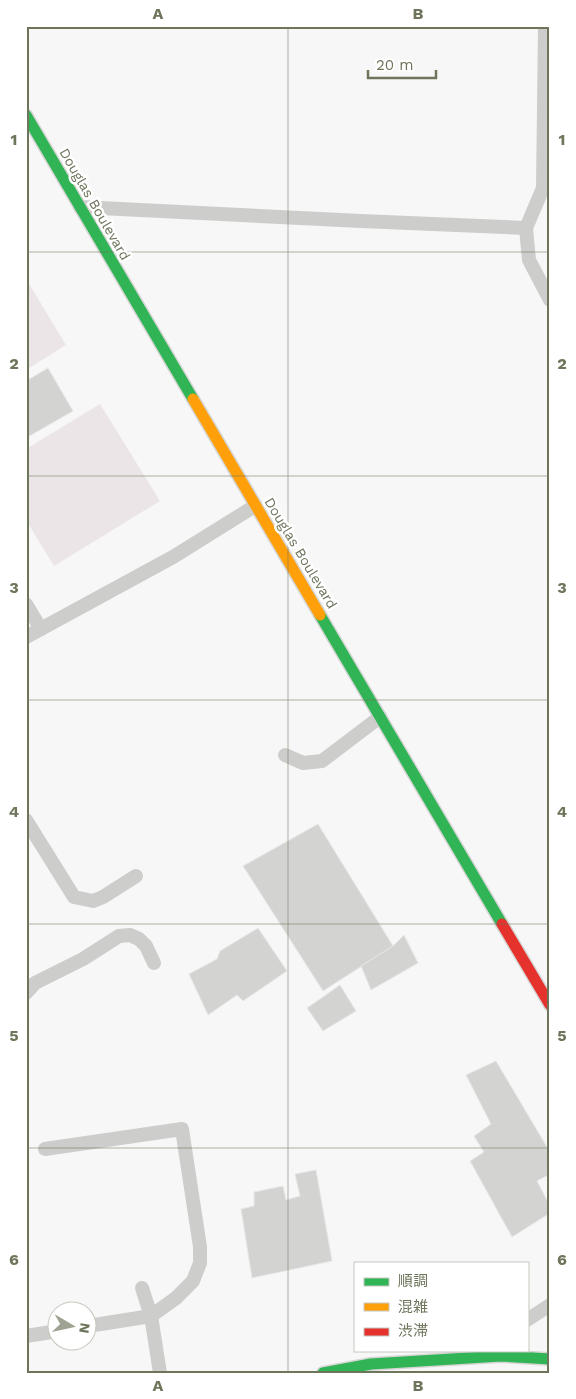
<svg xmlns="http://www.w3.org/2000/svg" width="576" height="1399" font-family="'Work Sans','Noto Sans JP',sans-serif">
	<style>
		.green { fill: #ebe5e8 }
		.building { fill: #d3d4d2; stroke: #e8e7e8 }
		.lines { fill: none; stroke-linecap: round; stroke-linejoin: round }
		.fast-casing { stroke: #d5d5d4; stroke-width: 14 }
		.slow-casing { stroke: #d5d5d4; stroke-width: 14 }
		.jam-casing { stroke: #d5d5d4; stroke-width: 14 }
		.lane { stroke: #cdcdcb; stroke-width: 14 }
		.fast { stroke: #30b455; stroke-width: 11 }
		.slow { stroke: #ff9f0a; stroke-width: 11 }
		.jam { stroke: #e5322d; stroke-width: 11 }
		.grid { fill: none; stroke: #6d755b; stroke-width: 1; stroke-opacity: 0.55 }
		.labels { text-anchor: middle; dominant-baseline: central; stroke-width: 5; stroke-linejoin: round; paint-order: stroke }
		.street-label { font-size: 14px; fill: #6d755b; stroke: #fff }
		.neatline { fill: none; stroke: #6d755b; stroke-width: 2 }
		.grid-label { font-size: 16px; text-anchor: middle; font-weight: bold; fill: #6d755b }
	</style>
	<rect width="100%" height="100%" fill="#f8f7f8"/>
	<!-- green -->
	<g class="green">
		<polygon points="26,279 66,345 26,370"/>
		<polygon points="100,404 160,501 54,566 26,520 26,449"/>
	</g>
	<!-- building -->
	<g class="building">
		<polygon points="48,368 73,411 26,438 26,381"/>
		<polygon points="318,824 393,946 323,991 243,866"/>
		<polygon points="258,928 287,971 243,1001 237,995 208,1015 189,974 217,959 220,951"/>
		<polygon points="404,935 418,963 371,990 361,966 393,946"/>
		<polygon points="340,985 356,1011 323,1031 307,1008"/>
		<polygon points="496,1061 550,1152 550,1174 537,1181 550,1206 550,1213 512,1237 470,1161 484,1152 474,1136 491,1124 466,1075"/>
		<polygon points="316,1170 332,1261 252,1278 241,1209 254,1206 254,1192 283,1186 286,1200 300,1196 295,1174"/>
	</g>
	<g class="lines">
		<defs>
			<g id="fast">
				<polyline points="26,115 193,399"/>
				<polyline points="320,615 502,924"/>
				<polyline points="323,1373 371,1364 501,1356 550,1359"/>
			</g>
			<polyline id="slow" points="193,399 320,615"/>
			<polyline id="jam" points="502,924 550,1005"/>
		</defs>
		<!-- fast casing -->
		<use href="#fast" class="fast-casing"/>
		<!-- slow casing -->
		<use href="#slow" class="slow-casing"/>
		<!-- jam casing -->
		<use href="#jam" class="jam-casing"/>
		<!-- lane -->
		<g class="lane">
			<polyline points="545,26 543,188 526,228 529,260 550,300"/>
			<polyline points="80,207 361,221 526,228"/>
			<polyline points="26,604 41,629"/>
			<polyline points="26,637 173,557 255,506"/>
			<polyline points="285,755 303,763 322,761 380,717"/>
			<polyline points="26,820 74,897 93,901 103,897 136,876"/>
			<polyline points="26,993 35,983 83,959 119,936 130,935 139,939 146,946 154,963"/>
			<polyline points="45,1149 182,1129 200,1247 200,1263 193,1281 176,1298 151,1316 88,1326"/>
			<polyline points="142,1288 151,1316 160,1373"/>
			<polyline points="527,1320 550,1305"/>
			<polyline points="26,1336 58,1331"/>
		</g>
		<!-- fast -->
		<use href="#fast" class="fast"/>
		<!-- slow -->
		<use href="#slow" class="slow"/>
		<!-- jam -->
		<use href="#jam" class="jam"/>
	</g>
	<!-- grid -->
	<path class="grid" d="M288 26V1373M26 252H550M26 476H550M26 700H550M26 924H550M26 1148H550"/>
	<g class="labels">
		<!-- street labels -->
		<g class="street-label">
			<text transform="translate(95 204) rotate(60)">Douglas Boulevard</text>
			<text transform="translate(301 553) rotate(59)">Douglas Boulevard</text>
		</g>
	</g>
	<!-- border -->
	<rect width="576" height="1399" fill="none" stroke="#ffffff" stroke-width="55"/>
	<!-- legend -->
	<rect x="354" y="1262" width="175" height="90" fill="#ffffff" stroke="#c5c8bd"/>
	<rect x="364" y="1278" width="25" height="8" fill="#30b455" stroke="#c5c8bd"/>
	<text x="398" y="1286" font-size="15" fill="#6d755b">順調</text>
	<rect x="364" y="1303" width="25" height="8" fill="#ff9f0a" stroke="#c5c8bd"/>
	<text x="398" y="1312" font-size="15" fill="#6d755b">混雑</text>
	<rect x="364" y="1328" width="25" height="8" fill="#e5322d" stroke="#c5c8bd"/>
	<text x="398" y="1336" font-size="15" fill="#6d755b">渋滞</text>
	<!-- north arrow -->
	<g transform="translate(72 1326) rotate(99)"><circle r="24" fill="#ffffff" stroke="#c5c8bd"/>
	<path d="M0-4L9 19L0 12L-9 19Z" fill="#9ea292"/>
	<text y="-8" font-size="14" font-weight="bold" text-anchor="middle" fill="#6d755b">N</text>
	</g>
	<!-- scale -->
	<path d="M368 70v8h68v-8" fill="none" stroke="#6d755b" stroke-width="2.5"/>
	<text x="376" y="70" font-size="15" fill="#6d755b" stroke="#ffffff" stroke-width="4" paint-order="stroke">20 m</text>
	<rect x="28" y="28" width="520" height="1344" class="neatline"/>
	<g class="grid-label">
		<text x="158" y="19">A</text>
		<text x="418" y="19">B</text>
		<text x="14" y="145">1</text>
		<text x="562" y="145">1</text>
		<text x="14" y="369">2</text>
		<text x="562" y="369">2</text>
		<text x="14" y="593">3</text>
		<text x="562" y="593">3</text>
		<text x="14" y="817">4</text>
		<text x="562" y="817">4</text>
		<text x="14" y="1041">5</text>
		<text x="562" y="1041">5</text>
		<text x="14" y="1265">6</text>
		<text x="562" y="1265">6</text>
		<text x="158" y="1391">A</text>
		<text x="418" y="1391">B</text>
	</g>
</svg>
